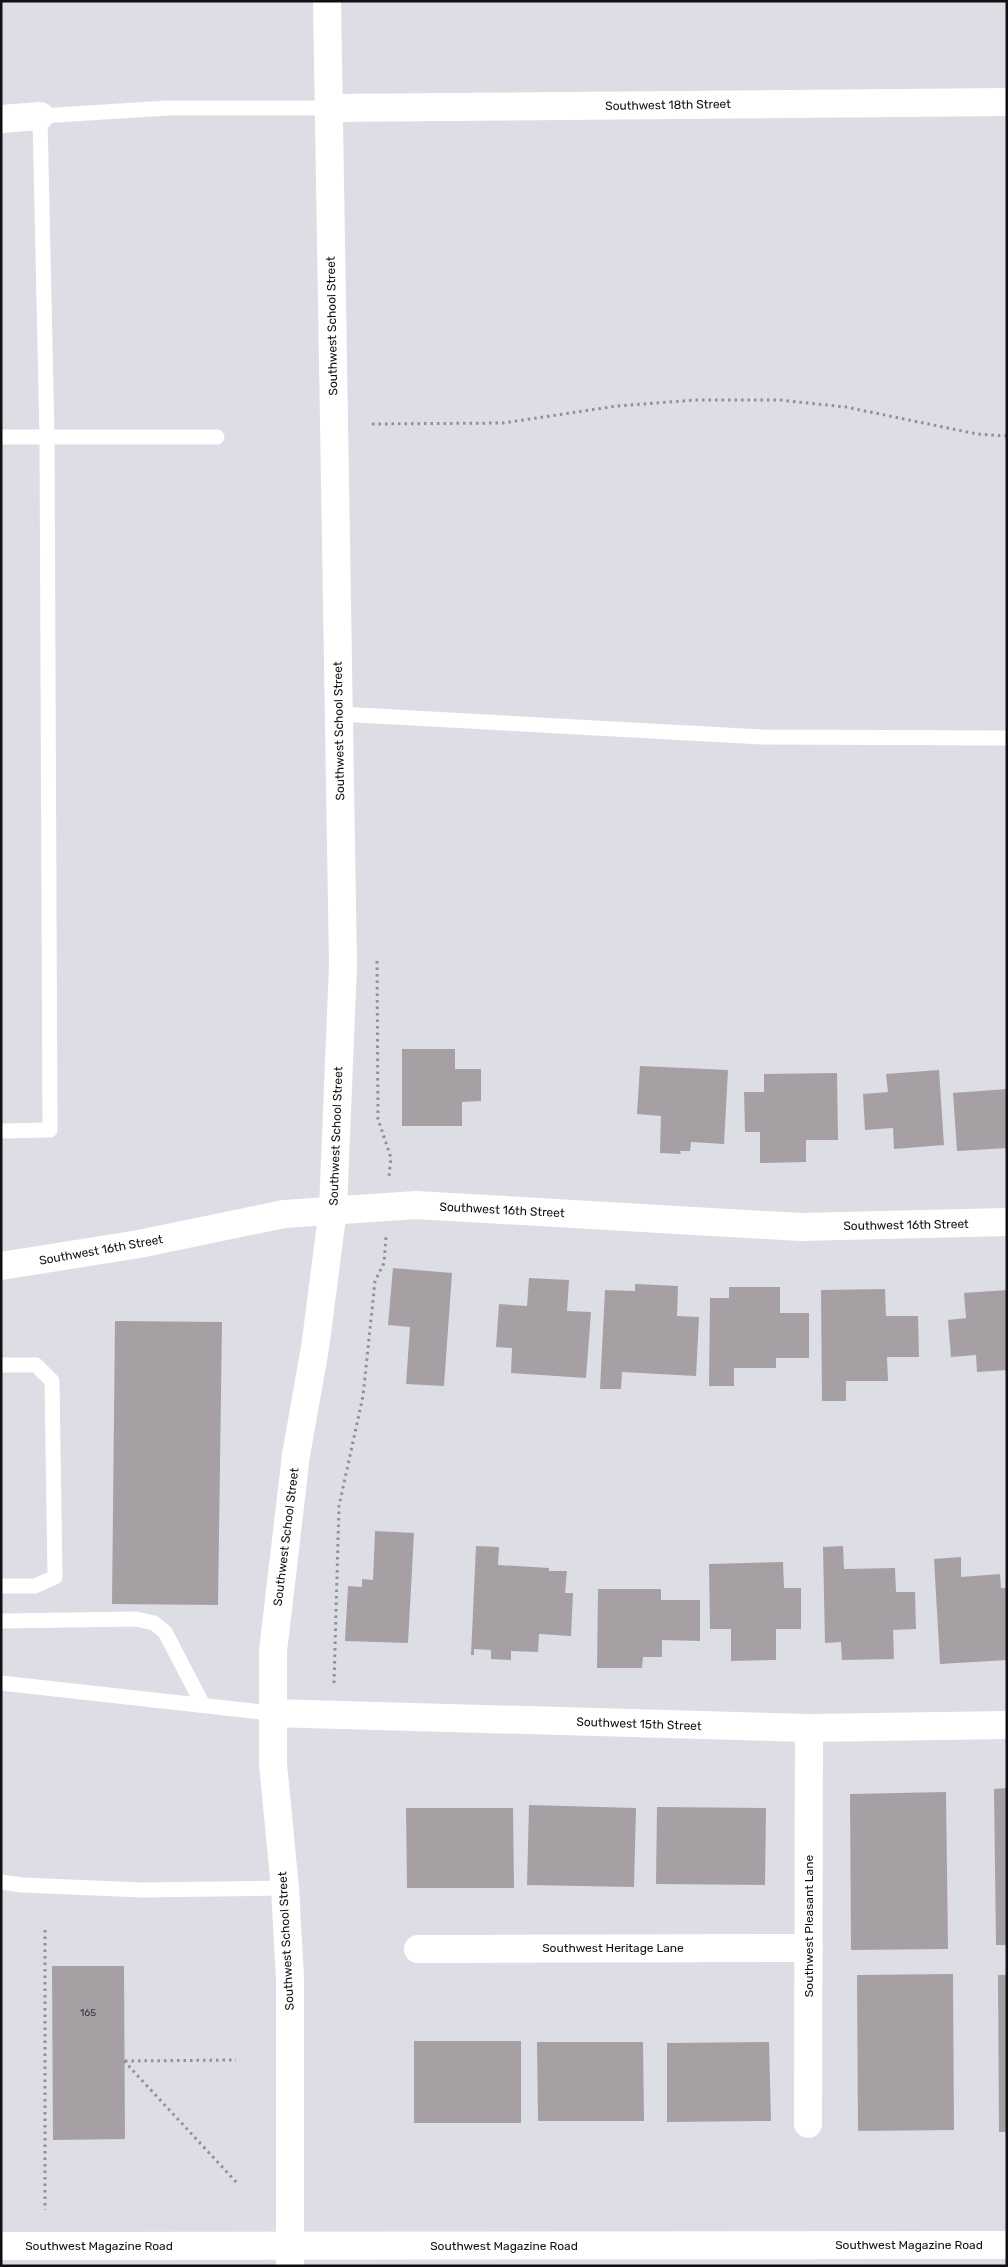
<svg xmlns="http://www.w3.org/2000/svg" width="1008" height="2267" font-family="Rubik,sans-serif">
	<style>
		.building { fill: #a6a0a5 }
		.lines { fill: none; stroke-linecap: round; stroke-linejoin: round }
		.path { stroke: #909096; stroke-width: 3; stroke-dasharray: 2.5 4; stroke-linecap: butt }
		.service { stroke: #fff; stroke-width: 15 }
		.minor { stroke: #fff; stroke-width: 28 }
		.secondary { stroke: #fff; stroke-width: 28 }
		.labels { text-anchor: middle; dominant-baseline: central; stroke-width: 4; stroke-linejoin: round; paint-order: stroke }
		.number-label { font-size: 10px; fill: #363337 }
		.street-label { font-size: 12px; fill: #100f12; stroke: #fff }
	</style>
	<rect width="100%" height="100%" fill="#dddde5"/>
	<!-- building -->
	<g class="building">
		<polygon points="402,1049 455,1049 455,1069 481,1069 481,1101 462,1102 462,1126 402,1126"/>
		<polygon points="640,1066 728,1070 724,1144 691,1142 690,1151 680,1151 681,1154 660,1153 661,1116 637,1114"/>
		<polygon points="939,1070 944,1145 894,1149 893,1128 865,1130 863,1094 888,1092 886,1074"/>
		<polygon points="837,1073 838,1140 806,1140 806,1162 760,1163 760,1132 745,1132 744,1092 764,1092 764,1074"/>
		<polygon points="1007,1089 1007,1148 957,1151 953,1093"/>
		<polygon points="393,1268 452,1273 444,1386 406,1384 410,1327 388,1325"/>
		<polygon points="529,1278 569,1280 567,1311 591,1312 586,1378 511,1373 512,1348 496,1347 499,1304 527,1306"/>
		<polygon points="635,1284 678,1286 677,1316 699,1317 696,1376 622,1372 621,1389 600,1389 605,1290 635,1291"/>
		<polygon points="729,1287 780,1287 780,1313 809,1313 809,1358 776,1358 776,1368 734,1368 734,1386 709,1386 710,1298 729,1298"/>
		<polygon points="885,1289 886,1316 918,1316 919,1357 887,1357 888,1381 846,1381 846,1401 822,1401 821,1290"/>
		<polygon points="1007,1290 1007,1370 977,1372 976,1355 951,1357 948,1320 966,1318 964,1293"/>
		<polygon points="115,1321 222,1322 218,1605 112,1604"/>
		<polygon points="375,1531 414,1533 408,1643 345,1641 348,1586 362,1587 362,1579 373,1580"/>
		<polygon points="476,1546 499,1547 498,1565 549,1568 549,1571 567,1571 565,1593 573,1593 571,1636 539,1634 538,1652 511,1651 511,1660 491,1659 491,1650 474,1649 474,1655 471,1655"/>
		<polygon points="843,1546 844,1569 895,1568 896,1592 915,1592 916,1629 893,1630 894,1659 842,1660 841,1642 825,1643 823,1547"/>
		<polygon points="961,1557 961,1577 1000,1574 1001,1588 1007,1588 1007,1660 940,1664 934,1559"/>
		<polygon points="783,1562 784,1588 801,1588 801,1629 776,1629 776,1660 731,1661 731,1629 710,1629 709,1564"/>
		<polygon points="598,1589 661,1589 661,1600 700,1600 700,1641 662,1640 662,1657 643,1657 642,1668 597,1668"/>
		<polygon points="1007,1788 1007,1945 996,1945 994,1789"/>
		<polygon points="946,1792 948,1949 851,1950 850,1794"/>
		<polygon points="529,1805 636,1808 634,1887 527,1885"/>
		<polygon points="657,1807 766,1808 765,1885 656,1884"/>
		<polygon points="406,1808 513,1808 514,1888 407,1888"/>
		<polygon points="52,1966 124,1966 125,2139 53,2140"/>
		<polygon points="953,1974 954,2130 858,2131 857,1975"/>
		<polygon points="998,1975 1007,1975 1007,2132 999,2132"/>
		<rect x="414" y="2041" width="107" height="82"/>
		<polygon points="537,2042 643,2042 644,2121 538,2121"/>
		<polygon points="769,2042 771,2121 667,2122 667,2043"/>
	</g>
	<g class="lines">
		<!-- path -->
		<g class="path">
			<polyline points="372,424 503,423 617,406 695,400 779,400 846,407 977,434 1007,436"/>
			<polyline points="377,961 378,1119 391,1158 389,1176"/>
			<polyline points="334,1683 339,1506 363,1396 375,1281 384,1263 386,1237"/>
			<polyline points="45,1930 45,2210"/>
			<polyline points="124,2061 238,2184"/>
			<polyline points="125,2061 236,2060"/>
		</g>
		<!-- service -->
		<g class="service">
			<polyline points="1,437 217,437"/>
			<polyline points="339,714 762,737 1007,738"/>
			<polyline points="1,1131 50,1130 47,437 40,116 168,108 329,108"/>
			<polyline points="1,1365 36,1365 52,1381 55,1577 35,1586 1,1586"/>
			<polyline points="1,1621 136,1619 154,1623 165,1632 203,1705"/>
			<polyline points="1,1683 271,1713"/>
			<polyline points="1,1882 22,1885 141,1890 285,1888"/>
		</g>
		<!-- minor -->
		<g class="minor">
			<polyline points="329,108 1007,102"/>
			<polyline points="1,119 40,116"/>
			<polyline points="1,1266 139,1244 284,1214 416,1205 800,1227 1007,1222"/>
			<polyline points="271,1713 809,1728 1007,1725"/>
			<polyline points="418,1949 809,1948"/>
			<polyline points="808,2124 809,1728"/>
			<polyline points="290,2266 290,1978 285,1888 273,1764 273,1651 296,1455 315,1348 333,1209 343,965 327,1"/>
		</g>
		<!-- secondary -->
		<polyline class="secondary" points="1,2246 1007,2245"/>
	</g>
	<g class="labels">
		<!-- number labels -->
		<g class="number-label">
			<text x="88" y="2013">165</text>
		</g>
		<!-- street labels -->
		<g class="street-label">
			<text transform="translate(668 105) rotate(-1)">Southwest 18th Street</text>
			<text transform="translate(332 326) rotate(-91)">Southwest School Street</text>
			<text transform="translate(339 731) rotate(-91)">Southwest School Street</text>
			<text transform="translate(336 1136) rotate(-88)">Southwest School Street</text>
			<text transform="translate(502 1210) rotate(3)">Southwest 16th Street</text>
			<text transform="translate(906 1225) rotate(-1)">Southwest 16th Street</text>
			<text transform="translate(101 1250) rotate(-10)">Southwest 16th Street</text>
			<text transform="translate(286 1537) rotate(-83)">Southwest School Street</text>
			<text transform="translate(639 1724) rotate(2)">Southwest 15th Street</text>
			<text transform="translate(809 1926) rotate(-90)">Southwest Pleasant Lane</text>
			<text transform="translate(286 1941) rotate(-93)">Southwest School Street</text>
			<text x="613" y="1948">Southwest Heritage Lane</text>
			<text x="909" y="2245">Southwest Magazine Road</text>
			<text x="99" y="2246">Southwest Magazine Road</text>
			<text x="504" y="2246">Southwest Magazine Road</text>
		</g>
	</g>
	<!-- border -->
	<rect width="1008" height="2267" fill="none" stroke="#100f12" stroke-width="5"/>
</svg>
